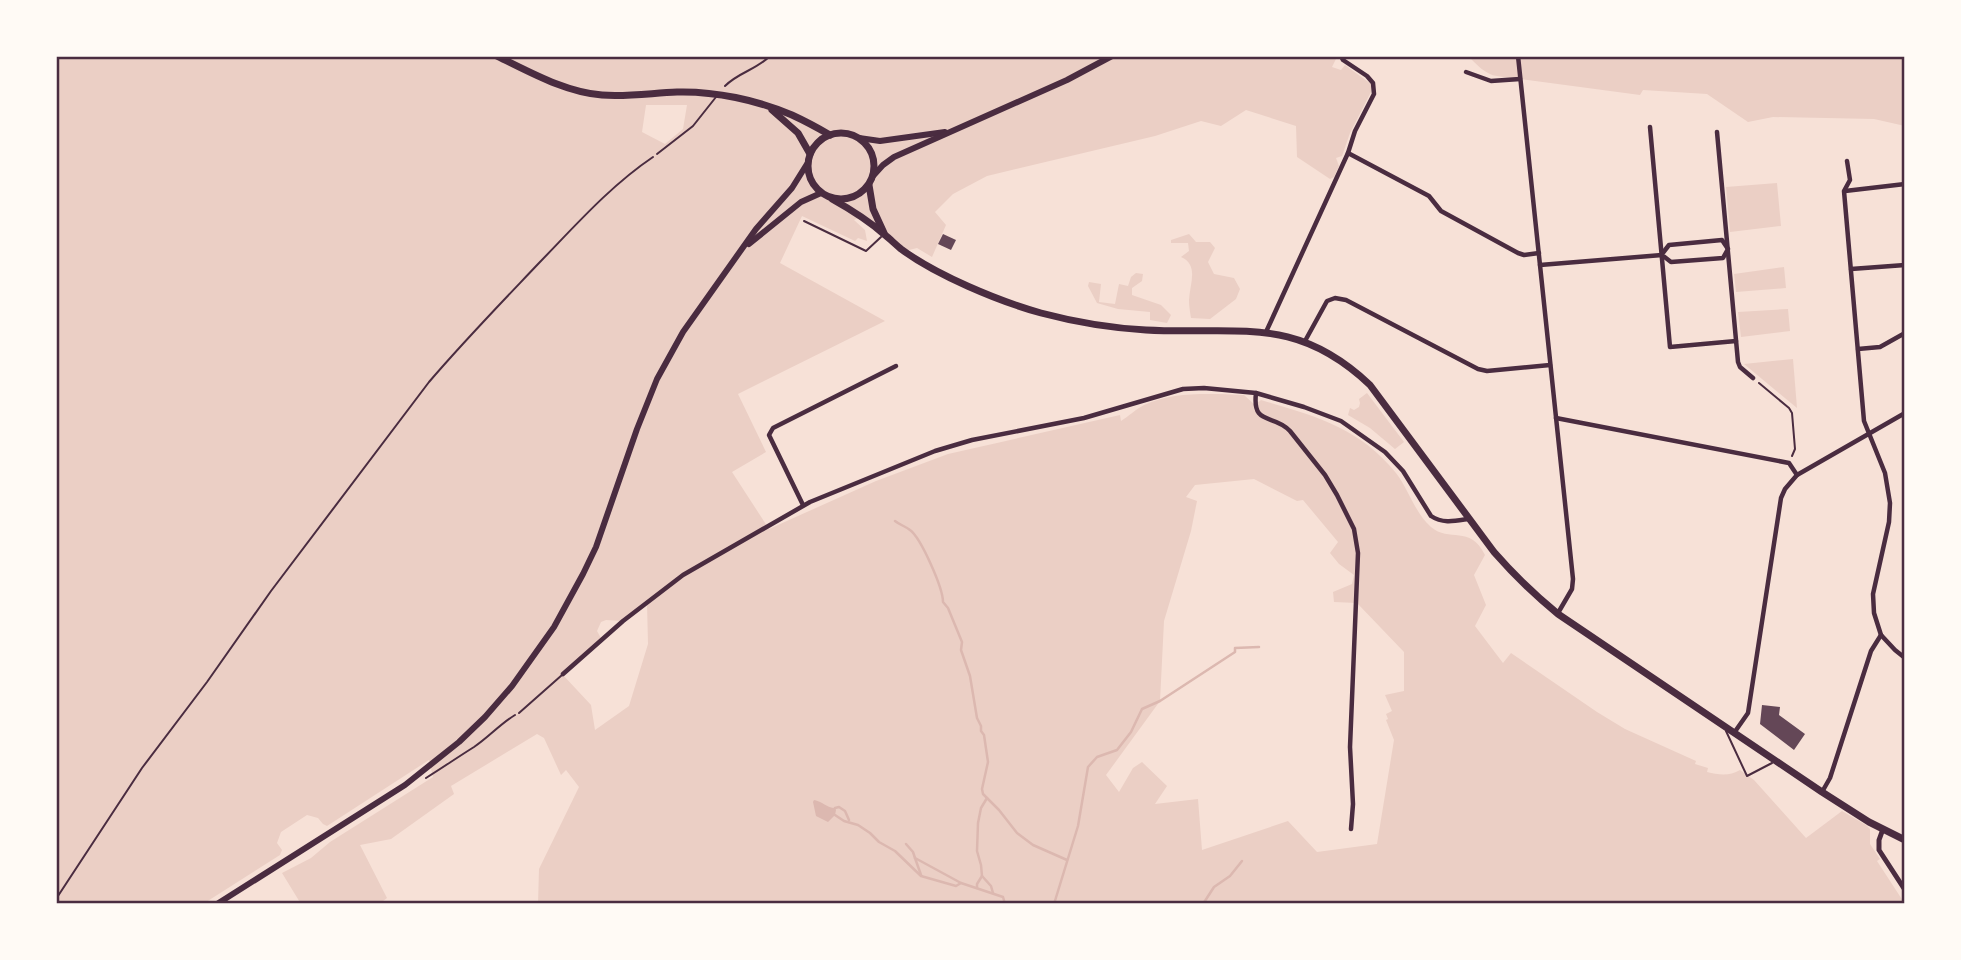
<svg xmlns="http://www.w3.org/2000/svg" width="1961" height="960" font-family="Manrope,sans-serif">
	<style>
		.green { fill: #ebcfc5; fill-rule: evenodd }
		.water { fill: #dcb8b0 }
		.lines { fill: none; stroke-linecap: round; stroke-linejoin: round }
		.stream { stroke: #dcb8b0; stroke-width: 2.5 }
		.building { fill: #644757 }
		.path { stroke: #4a2c40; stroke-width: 2 }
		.service { stroke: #4a2c40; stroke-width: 2 }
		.minor { stroke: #4a2c40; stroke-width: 4.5 }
		.tertiary { stroke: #4a2c40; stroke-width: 5 }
		.secondary { stroke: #4a2c40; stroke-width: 6 }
		.primary { stroke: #4a2c40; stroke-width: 7 }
		.neatline { fill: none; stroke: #4a2c40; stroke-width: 2.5 }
	</style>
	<rect width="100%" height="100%" fill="#f7e1d7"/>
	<!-- green -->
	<g class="green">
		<path d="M56 56H1331L1336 59 1332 67 1341 70 1345 65 1371 84V92L1350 133 1342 156 1336 158 1339 166 1334 177 1330 179 1297 157 1296 126 1246 110 1221 126 1201 121 1155 136 987 176 953 194 935 212 946 225 932 257 917 248 905 251 860 217 854 220 865 230 867 241 858 238 855 241 802 216 780 263 885 321 738 394 766 452 732 472 769 529 876 481 948 454 1120 415 1121 421C1129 416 1136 409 1144 405 1174 391 1212 394 1244 395L1255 405 1261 400C1315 416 1359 427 1396 473 1409 490 1415 513 1431 527 1449 543 1470 524 1485 555L1474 575 1486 605 1475 626 1503 663 1511 653 1597 712 1625 729 1696 761 1695 764 1708 768 1707 772C1719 775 1730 776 1740 770L1754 780 1806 838 1842 811 1866 825 1870 829V844L1880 859 1877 861 1905 904H538L539 869 579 787 566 770 561 775 544 738 537 734 451 786 454 794 391 839 360 845 387 898 379 904H301L282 873 311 858 330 842 433 777 429 760 327 826 323 824 318 818 307 815 281 832 277 843 282 850 280 855 203 904H56ZM646 105H687L683 129 665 144 642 132ZM1254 479 1297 501 1303 500 1338 542 1330 553 1339 564 1354 575 1352 584 1333 592 1334 602 1357 603 1404 652V691L1385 695 1392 711 1386 714 1388 719 1386 720 1394 740 1377 844 1317 852 1288 821 1202 850 1198 799 1155 804 1167 786 1142 762 1133 768 1119 792 1106 775 1160 701 1164 621 1191 531 1197 501 1186 497 1195 485ZM647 603 648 644 629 706 595 730 591 705 563 675 602 640 597 631 601 622 606 620 623 621Z"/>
		<path d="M1468 56H1905V126L1874 119 1773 117 1748 122 1707 94 1643 90 1640 95 1520 79C1512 77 1505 78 1497 76 1486 75 1476 64 1468 56Z"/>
		<polygon points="1777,183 1781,226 1730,232 1726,187"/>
		<path d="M1189 234 1196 242H1210L1215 248 1208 262 1214 274 1234 278 1240 289 1236 299 1210 319 1191 318C1190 312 1189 306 1189 300 1190 283 1199 265 1181 257L1189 251 1188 243H1171V240Z"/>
		<polygon points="1784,267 1786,288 1736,292 1734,274"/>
		<polygon points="1136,273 1143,274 1142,281 1132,288 1132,295 1161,305 1171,315 1167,323 1150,320 1150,312 1118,309 1097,303 1088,286 1089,282 1101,284 1099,302 1115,304 1119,284 1128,286 1131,277"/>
		<polygon points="1788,309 1790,331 1741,337 1738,312"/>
		<polygon points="1793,359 1797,408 1744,364"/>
		<polygon points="1367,393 1404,442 1395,449 1370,428 1348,415 1350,408 1354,410 1359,407 1360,403 1359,399"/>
	</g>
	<!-- water -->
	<path class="water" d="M814 800C822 801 827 808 835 808L836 810 835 815 828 822 816 816 813 802Z"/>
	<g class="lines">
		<!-- stream -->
		<g class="stream">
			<path d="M895 521C900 525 905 526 910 530 921 538 943 588 943 602L948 608 962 642 961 650 970 676 977 718 981 726V731L984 735 988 762 982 789 983 794 999 810 1017 833 1033 845 1067 860"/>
			<polyline points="987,798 981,808 978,823 977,851 981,865 982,876 991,886 993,893"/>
			<polyline points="835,808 839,807 845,811 849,820"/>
			<polyline points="835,815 844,821 858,825 870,833 879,842 895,851 921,876 956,886 961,883"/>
			<polyline points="906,844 913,852 915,858 961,883 1003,897 1005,904"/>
			<polyline points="915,858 921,875"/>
			<polyline points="977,888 977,884 982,876"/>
			<polyline points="1054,904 1078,826 1088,767 1097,757 1117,750 1131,732 1142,709 1160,701 1235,652 1235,648 1259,647"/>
			<polyline points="1203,904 1214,887 1230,876 1242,861"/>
		</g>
	</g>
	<!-- building -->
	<g class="building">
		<polygon points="943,234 956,240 951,250 938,244"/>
		<polygon points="1762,705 1780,707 1779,715 1805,734 1794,750 1760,724"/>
	</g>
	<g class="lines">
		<!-- path -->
		<g class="path">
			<path d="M725 86C739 72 756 70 770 56"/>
			<polyline points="1759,383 1789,408 1792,413 1795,449 1792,456"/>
			<path d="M426 778C442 768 458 757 474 747 489 737 500 724 515 715"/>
			<path d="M56 899 142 768 207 682 271 591 429 382C464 341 502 302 539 263 575 226 610 186 653 157"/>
		</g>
		<!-- service -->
		<g class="service">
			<polyline points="657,154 693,126 716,97"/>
			<polyline points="804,221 866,251 881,237"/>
			<polyline points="519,713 562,675"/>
			<polyline points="1726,731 1747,776 1772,763"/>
		</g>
		<!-- minor -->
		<g class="minor">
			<polyline points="1518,56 1573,579 1572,589 1558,613"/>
			<polyline points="1466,72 1491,81 1520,79"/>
			<polyline points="1650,127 1670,347 1736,341"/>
			<polyline points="1717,132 1738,362 1740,367 1753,378"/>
			<polyline points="1348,153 1429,196 1441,211 1518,253 1524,255 1539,253"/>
			<polyline points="1847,161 1850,180 1844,191 1864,421 1885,473 1890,503 1889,522 1873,594 1874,613 1881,635 1895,650 1905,658"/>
			<polyline points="1845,191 1905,184"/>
			<polyline points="1540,265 1662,255 1671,262 1723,258 1728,249 1722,240 1669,245 1662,254"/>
			<polyline points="1851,269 1905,265"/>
			<polyline points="1266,332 1348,153 1355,131 1374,94 1373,83 1367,76 1343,60 1341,56"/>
			<polyline points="1305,341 1327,301 1335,298 1346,300 1478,369 1487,371 1550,365"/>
			<polyline points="1858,349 1880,347 1905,333"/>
			<path d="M1256 393C1252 427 1274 413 1290 431L1325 475 1337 495 1354 529 1358 553 1350 747 1353 804 1351 829"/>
			<polyline points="1556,418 1789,463 1797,475"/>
			<polyline points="803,505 769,435 773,428 896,366"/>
			<path d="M563 674 623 621 683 575 810 502 935 451 972 440 1084 418 1183 389 1204 388 1256 393 1304 407 1341 421 1385 452 1403 471 1431 516C1443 524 1455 521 1468 519"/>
			<polyline points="1734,733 1748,713 1781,498 1785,489 1797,475 1905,413"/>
			<polyline points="1822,792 1830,778 1871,651 1881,635"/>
		</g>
		<!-- tertiary -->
		<polyline class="tertiary" points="1883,829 1879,840 1879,850 1905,890"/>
		<!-- secondary -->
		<g class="secondary">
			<polyline points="859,138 880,141 945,132"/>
			<polyline points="873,176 883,165 894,157 1067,80 1112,56"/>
			<polyline points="749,244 801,202 821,193"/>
			<polyline points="217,904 405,785 459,742 485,717 512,686 554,627 583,574 596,547 637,429 657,379 683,332 756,229 792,188 807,164"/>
		</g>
		<!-- primary -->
		<g class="primary">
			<path d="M497 56C530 72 565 92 602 95 627 97 652 93 677 92 715 91 757 100 792 115 805 121 818 128 830 135"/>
			<polyline points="772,110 798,133 810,154"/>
			<circle cx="841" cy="166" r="33"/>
			<polyline points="869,185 873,209 884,233"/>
			<path d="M832 199C850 209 869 221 885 235 890 239 895 244 901 249 936 275 998 301 1041 313 1075 322 1110 328 1146 330 1238 335 1295 314 1370 385L1494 552C1514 575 1535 595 1558 614L1822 792 1869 822 1905 840"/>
		</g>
	</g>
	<!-- border -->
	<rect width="1961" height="960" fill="none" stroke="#fffaf5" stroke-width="116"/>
	<rect x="58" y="58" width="1845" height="844" class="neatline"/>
</svg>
